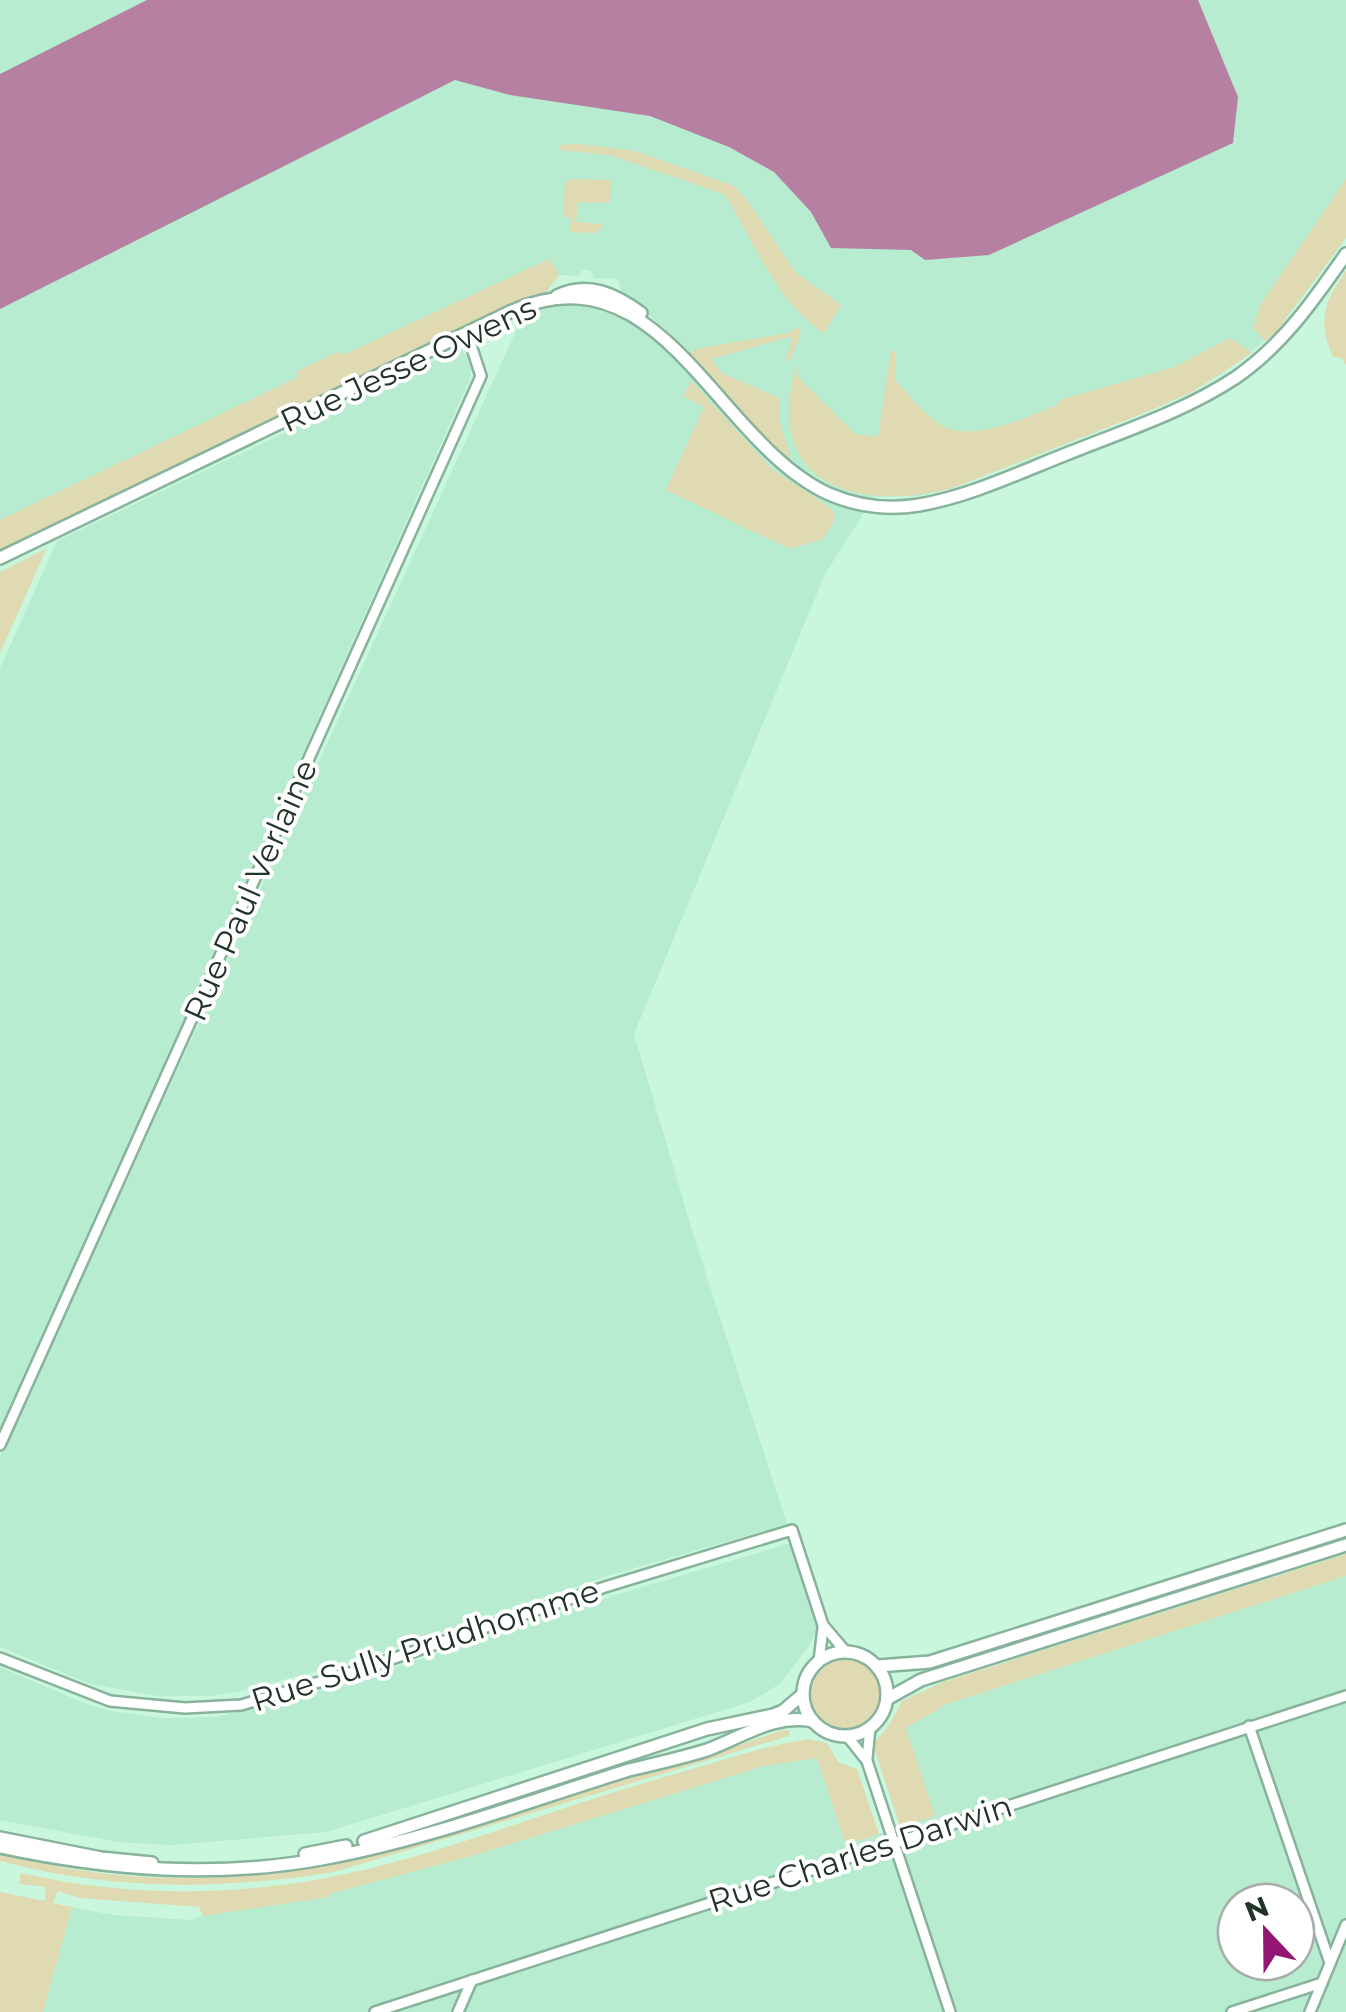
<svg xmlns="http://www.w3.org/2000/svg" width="1346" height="2012" font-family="Montserrat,sans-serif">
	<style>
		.built { fill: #b7ecd0; fill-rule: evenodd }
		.green { fill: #dfdab1 }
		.water { fill: #b580a2 }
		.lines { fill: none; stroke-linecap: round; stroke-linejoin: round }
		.minor-casing { stroke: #87b29b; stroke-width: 14 }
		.major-casing { stroke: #87b29b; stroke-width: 16 }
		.minor { stroke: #fff; stroke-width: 9 }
		.major { stroke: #fff; stroke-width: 11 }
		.labels { text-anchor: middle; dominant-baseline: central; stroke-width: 8; stroke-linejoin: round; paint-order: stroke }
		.street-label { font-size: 32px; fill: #22332a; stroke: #fff }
	</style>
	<rect width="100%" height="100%" fill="#c9f7dd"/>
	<!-- built -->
	<g class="built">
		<polygon points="0,0 1346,0 1346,238 1276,332 1220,375 1154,409 953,488 920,496 864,497 837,489 800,467 744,416 669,333 621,291 618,279 594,278 590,270 582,270 579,276 559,275 547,291 509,305 0,551"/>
		<polygon points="586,303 606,305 641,324 774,465 807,489 864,513 825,574 634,1034 695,1240 787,1524 611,1575 349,1663 237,1692 211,1696 158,1696 90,1684 0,1647 0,1457 523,316 544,307"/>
		<polygon points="460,349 468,357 472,369 469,381 0,1433 0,668 57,541"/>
		<polygon points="794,1542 817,1611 817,1630 808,1647 781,1683 750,1702 326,1832 173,1845 117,1842 0,1820 0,1667 89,1705 115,1712 163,1718 217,1717 356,1680 622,1593"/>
		<path d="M1346 1576V2012H43L72 1907 113 1915 191 1920 207 1914 328 1897V1894L475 1855 765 1765 818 1758 846 1845 934 1816 905 1728 947 1704ZM1236 1902H1296V1962H1236Z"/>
	</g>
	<!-- green -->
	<g class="green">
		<path d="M579 144 635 151 734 186 749 203 795 272 841 305 824 333C775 301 753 238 724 194L610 155 560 150 559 145Z"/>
		<polygon points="570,179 611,180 610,203 578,202 576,222 604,224 597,233 569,232 572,218 563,217 565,182"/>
		<polygon points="1346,179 1346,238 1276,332 1265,341 1253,328 1260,305"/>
		<polygon points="549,259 559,275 547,291 509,305 0,551 0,520 298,377 297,371 338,352 345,354"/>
		<path d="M1346 271V365L1342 358 1333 357C1317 320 1324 302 1346 271Z"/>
		<polygon points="798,327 801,333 790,361 786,359 792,340 789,337 712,359 722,373 779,398 779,419 792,462 744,416 687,353 700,348 789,333"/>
		<path d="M1230 338 1252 353 1194 391 1154 409 953 488C854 513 761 484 797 364V376L855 434 878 437 891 351H895V380C908 393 923 414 939 424 973 445 1027 416 1060 404V400L1174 367Z"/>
		<polygon points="691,381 772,469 832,509 835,519 823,539 790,549 666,490 704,407 683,396"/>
		<polygon points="47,548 0,653 0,572"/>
		<polygon points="1346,1554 1346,1576 947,1704 906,1728 935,1816 904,1826 899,1824 873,1745 891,1722 902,1701 943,1682"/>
		<circle cx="847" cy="1693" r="37"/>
		<path d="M783 1730H789V1736L334 1872C221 1890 112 1891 0 1861V1853C103 1883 219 1885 324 1864 365 1856 407 1840 448 1828 535 1802 622 1776 710 1751L715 1753Z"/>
		<path d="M808 1739 827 1743 838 1762 857 1769 879 1834 846 1845 817 1758 764 1766 475 1855 329 1894V1897L203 1916 199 1907 80 1898 58 1891 53 1903 72 1907 43 2012H0V1892L45 1901 46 1887 19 1884 21 1873C141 1901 265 1896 384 1865 482 1839 577 1801 675 1774 719 1762 763 1746 808 1739Z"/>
	</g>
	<!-- water -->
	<polygon class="water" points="147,0 1198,0 1238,97 1233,143 989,255 925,260 911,250 831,248 811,212 774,172 729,147 650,116 510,95 455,80 0,309 0,74"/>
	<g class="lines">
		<defs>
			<g id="minor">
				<polyline points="0,1445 481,376 467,333"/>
				<polyline points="0,1658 110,1701 185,1708 241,1705 353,1672 605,1587 792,1530 823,1625 846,1652"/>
				<polyline points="819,1661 823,1628"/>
				<polyline points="1249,1726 1330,1963"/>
				<polyline points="847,1736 867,1761 950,2012"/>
				<polyline points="867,1758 870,1728"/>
				<polyline points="375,2012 1346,1696"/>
				<polyline points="458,2012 472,1980"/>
				<polyline points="1232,2012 1322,1983"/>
				<polyline points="1310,2012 1346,1925"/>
			</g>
			<g id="major">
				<path d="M557 296C588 281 615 294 641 313"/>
				<path d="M0 558 512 311C662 245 716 443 829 494 857 506 889 510 919 505 971 496 1020 472 1069 453 1124 431 1185 411 1235 378 1282 346 1314 300 1346 254"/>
				<circle cx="845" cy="1694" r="42"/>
				<polyline points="878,1666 930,1662 1346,1530"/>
				<polyline points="887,1699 921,1680 1346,1545"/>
				<polyline points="0,1838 101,1858 152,1863"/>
				<polyline points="364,1841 707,1729 773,1715 783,1711 803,1694"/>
				<path d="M0 1847C109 1870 216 1879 327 1858 429 1839 529 1801 629 1770 655 1764 681 1758 707 1750 743 1737 774 1713 813 1721"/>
				<polyline points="305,1854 346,1846"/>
			</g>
		</defs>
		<!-- minor casing -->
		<use href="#minor" class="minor-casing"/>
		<!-- major casing -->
		<use href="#major" class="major-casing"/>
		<!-- minor -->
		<use href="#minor" class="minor"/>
		<!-- major -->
		<use href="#major" class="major"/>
	</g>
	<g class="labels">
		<!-- street labels -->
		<g class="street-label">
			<text transform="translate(408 364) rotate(-25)">Rue Jesse Owens</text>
			<text transform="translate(250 890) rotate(-66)">Rue Paul Verlaine</text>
			<text transform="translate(425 1645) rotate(-18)">Rue Sully Prudhomme</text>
			<text transform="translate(860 1853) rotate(-18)">Rue Charles Darwin</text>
		</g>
	</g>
	<!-- north arrow -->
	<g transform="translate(1266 1932) rotate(338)"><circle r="48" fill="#ffffff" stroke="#a7adaa" stroke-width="2.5"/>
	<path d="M0-8L18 38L0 25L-18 38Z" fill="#921773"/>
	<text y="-15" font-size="28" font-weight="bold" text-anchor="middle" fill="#22332a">N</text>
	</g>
</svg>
